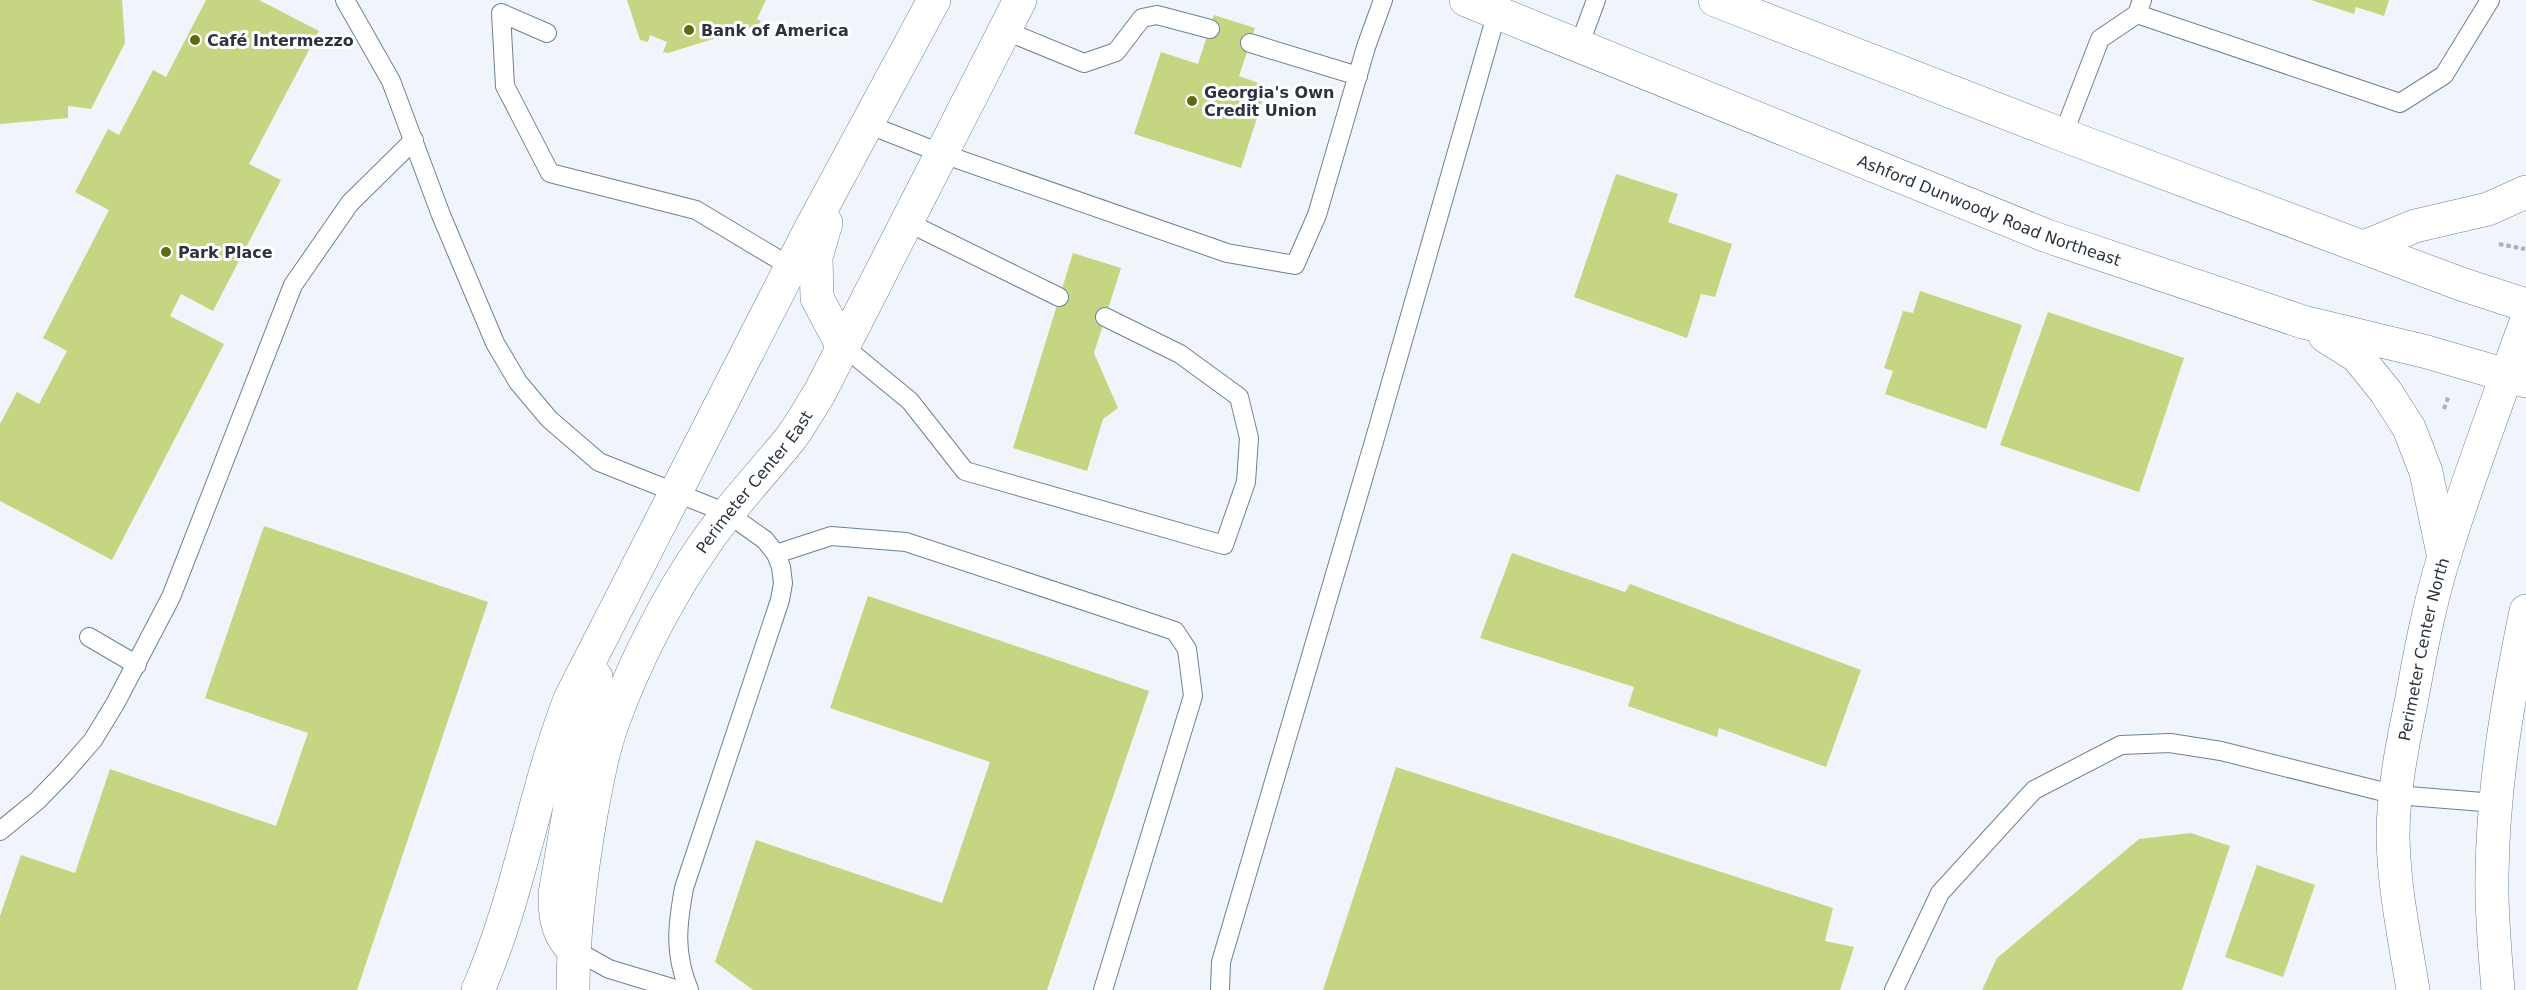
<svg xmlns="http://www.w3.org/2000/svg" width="2526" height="990" font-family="'DejaVu Sans',sans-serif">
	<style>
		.building { fill: #c6d582 }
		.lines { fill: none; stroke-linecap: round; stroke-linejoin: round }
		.lane-casing { stroke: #69839a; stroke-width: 20 }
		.street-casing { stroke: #69839a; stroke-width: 34 }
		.secondary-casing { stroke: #69839a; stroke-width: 34 }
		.path { stroke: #a9b0b8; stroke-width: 4; stroke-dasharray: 4.5 3; stroke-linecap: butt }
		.lane { stroke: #fff; stroke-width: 18 }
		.street { stroke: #fff; stroke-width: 33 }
		.secondary { stroke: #fff; stroke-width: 33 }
		.poi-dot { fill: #5e6910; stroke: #fff; stroke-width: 2 }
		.labels { text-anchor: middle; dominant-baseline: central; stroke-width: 6; stroke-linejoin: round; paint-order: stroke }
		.poi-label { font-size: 16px; font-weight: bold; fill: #29343e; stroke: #fff; text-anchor: start }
		.street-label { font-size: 16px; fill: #29343e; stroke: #fff }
	</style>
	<rect width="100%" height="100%" fill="#f0f5fb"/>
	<!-- building -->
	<g class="building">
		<polygon points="0,0 122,0 125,43 91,109 68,106 68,118 0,124"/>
		<polygon points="206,0 259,0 319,31 249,164 281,180 213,311 181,294 170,316 224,344 112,560 0,501 0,424 17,392 39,404 67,351 43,338 109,210 75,192 108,129 119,135 153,70 166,77"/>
		<polygon points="627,0 766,0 757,19 761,21 758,25 668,53 663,52 667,42 650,35 648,42 640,40"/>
		<polygon points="2311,0 2389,0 2384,16 2356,7 2354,14"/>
		<polygon points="1214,15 1255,28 1239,76 1267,86 1241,168 1134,134 1161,52 1198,64"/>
		<polygon points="1616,174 1678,194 1668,222 1732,244 1715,297 1701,294 1687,338 1574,297"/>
		<polygon points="1073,253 1121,268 1094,353 1118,408 1103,419 1087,471 1013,448"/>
		<polygon points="1920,291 2022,325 1986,429 1885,394 1893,371 1884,368 1903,311 1913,313"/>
		<polygon points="2048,312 2184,358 2139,492 2000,445"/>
		<polygon points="264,526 488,602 357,990 0,990 0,916 21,855 75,873 110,769 276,826 308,733 205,698"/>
		<polygon points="1512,553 1625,592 1630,584 1861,670 1826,767 1719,728 1717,737 1628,706 1634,687 1480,638"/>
		<polygon points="868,596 1149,691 1047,990 753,990 715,962 756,840 942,903 990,762 830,708"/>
		<polygon points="1396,767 1833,908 1825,941 1854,947 1840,990 1323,990"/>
		<polygon points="2191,833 2230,846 2182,990 1982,990 1997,958 2139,839"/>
		<polygon points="2257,865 2315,885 2283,977 2225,957"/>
	</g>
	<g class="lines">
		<defs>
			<g id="lane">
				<path d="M345 0 391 81 441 215 495 343 518 382 549 419 599 462 727 513 765 540 776 554 781 567 783 583 780 600 684 888C677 927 674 953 689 990"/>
				<polyline points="2137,14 2400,103 2444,75 2490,0"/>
				<polyline points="1006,31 1084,63 1116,52 1142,18 1157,15 1210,29"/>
				<polyline points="547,33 501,13 505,86 550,173 696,210 791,267"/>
				<polyline points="1250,43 1358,76"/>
				<polyline points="1579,46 1596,0"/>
				<polyline points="867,124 943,154 1227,253 1295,265 1317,215 1366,47 1383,0"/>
				<polyline points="2063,135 2100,39 2137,14 2142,0"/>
				<polyline points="907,222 1059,297"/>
				<polyline points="842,345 910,401 965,471 1224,545 1246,482 1249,438 1239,397 1180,354 1105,317"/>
				<polyline points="776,554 831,536 906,542 1175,631 1187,649 1193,696 1103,990"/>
				<polyline points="89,637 137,665"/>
				<polyline points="0,831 38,800 66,771 93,740 115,704 171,597 293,285 350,203 414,140"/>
				<polyline points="575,950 609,969 679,990"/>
				<polyline points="1220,990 1221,962 1373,445 1497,12"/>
				<polyline points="1894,990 1940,893 2034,790 2121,745 2170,743 2221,751 2396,795 2495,803"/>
			</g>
			<g id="street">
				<polyline points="826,223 816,257 817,298 842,345"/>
				<path d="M569 945C556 930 555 913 555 894L574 783 596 677"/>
				<path d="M478 990C519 897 533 795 570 699L811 228 934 0"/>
				<path id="s1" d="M573 990C573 931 581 872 591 814 597 783 602 752 613 722 634 663 668 597 704 545 730 507 761 475 790 439 801 425 809 409 819 394L1020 0"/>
				<path id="s2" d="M2413 990C2405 940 2394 889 2393 837 2393 792 2402 747 2411 703 2420 654 2429 605 2444 557 2468 478 2498 400 2526 322"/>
				<path d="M2498 990C2495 952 2491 913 2492 875 2493 786 2508 699 2526 611"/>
			</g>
			<g id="secondary">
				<path id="s3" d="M1466 0 2047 236 2303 322 2427 352 2526 381"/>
				<polyline points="1715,0 2063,135 2461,284 2526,305"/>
				<polyline points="2364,247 2415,226 2488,209 2526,192"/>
				<polyline points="2325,336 2357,356 2386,392 2409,428 2426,472 2444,558"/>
			</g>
		</defs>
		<!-- lane casing -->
		<use href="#lane" class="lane-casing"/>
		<!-- street casing -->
		<use href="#street" class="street-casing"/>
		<!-- secondary casing -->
		<use href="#secondary" class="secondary-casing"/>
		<!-- path -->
		<g class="path">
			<polyline points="2499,244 2525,249"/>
			<polyline points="2444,409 2449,395"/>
		</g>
		<!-- lane -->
		<use href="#lane" class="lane"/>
		<!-- street -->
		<use href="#street" class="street"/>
		<!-- secondary -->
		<use href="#secondary" class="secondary"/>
	</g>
	<!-- markers -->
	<g class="poi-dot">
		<circle cx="689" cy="30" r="6"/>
		<circle cx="195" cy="40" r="6"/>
		<circle cx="1192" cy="101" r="6"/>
		<circle cx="166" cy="252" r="6"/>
	</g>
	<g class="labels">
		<!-- poi labels -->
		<g class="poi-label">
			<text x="701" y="30">Bank of America</text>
			<text x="207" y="40">Café Intermezzo</text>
			<text x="1204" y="92">Georgia's Own<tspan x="1204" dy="18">Credit Union</tspan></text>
			<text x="178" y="252">Park Place</text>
		</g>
		<!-- street labels -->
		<g class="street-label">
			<text stroke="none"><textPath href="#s3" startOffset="564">Ashford Dunwoody Road Northeast</textPath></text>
			<text stroke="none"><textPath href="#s1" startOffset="552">Perimeter Center East</textPath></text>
			<text stroke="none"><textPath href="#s2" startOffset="345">Perimeter Center North</textPath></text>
		</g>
	</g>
</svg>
